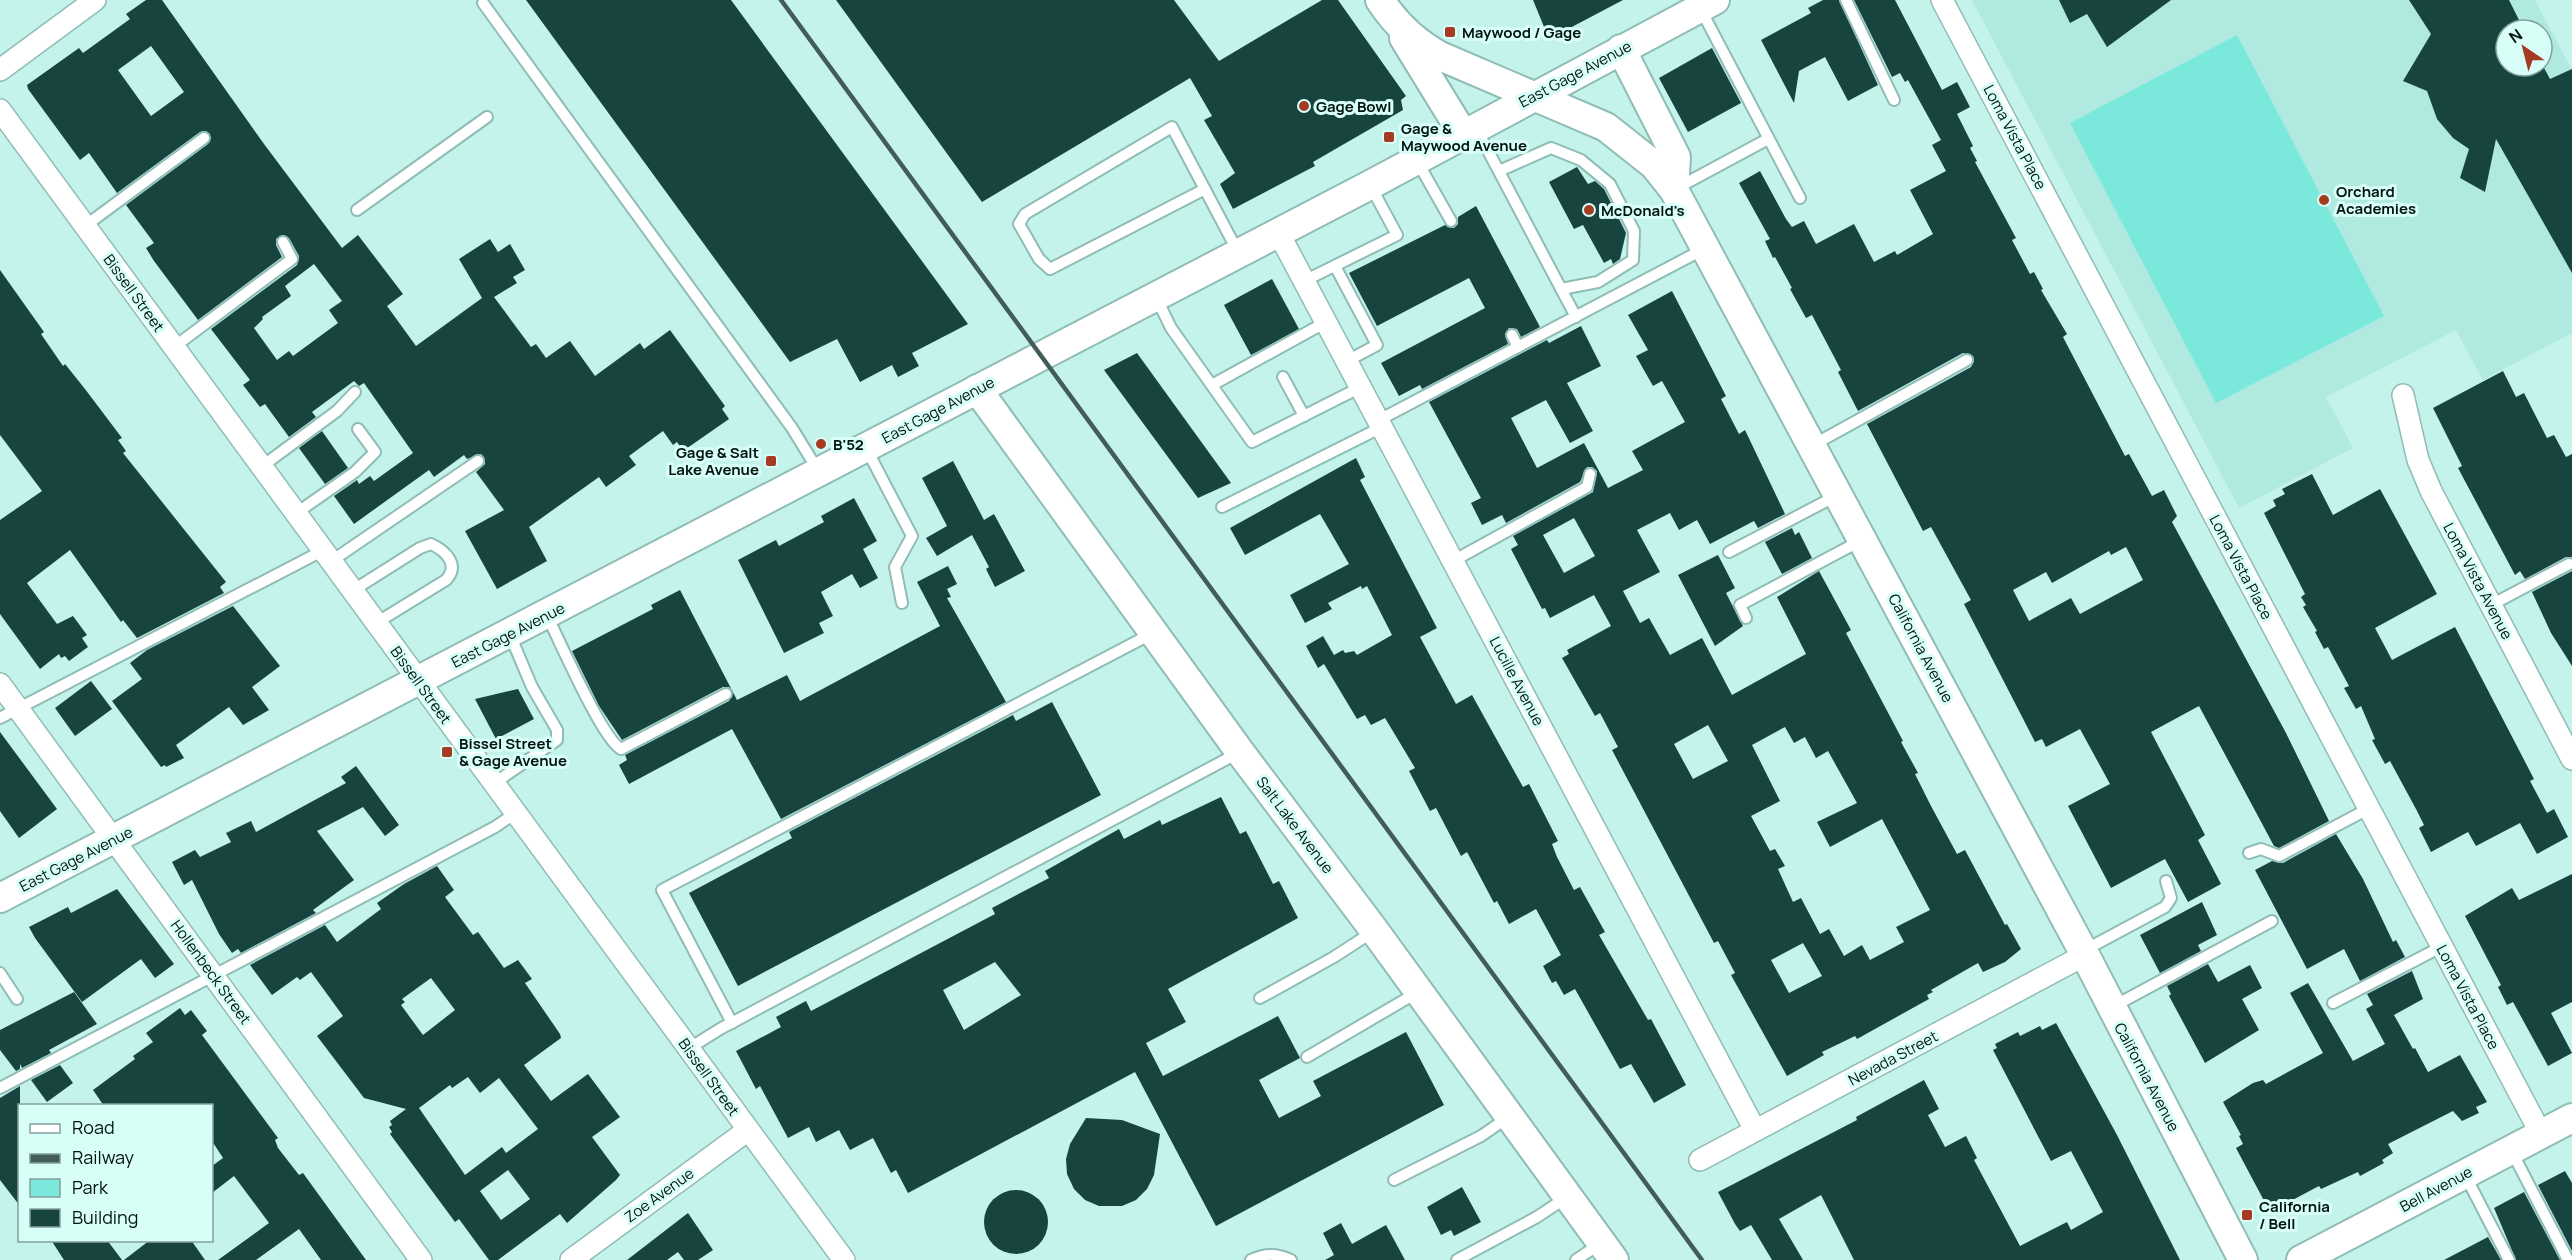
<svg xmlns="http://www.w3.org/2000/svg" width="2572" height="1260" font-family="Manrope,sans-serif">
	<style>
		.built { fill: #afe9e0; fill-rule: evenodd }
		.green { fill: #7ae9dc }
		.building { fill: #18443f; fill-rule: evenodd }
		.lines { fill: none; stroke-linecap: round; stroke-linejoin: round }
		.lane-casing { stroke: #8fbdb6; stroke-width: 14 }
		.street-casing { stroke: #8fbdb6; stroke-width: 24 }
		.secondary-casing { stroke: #8fbdb6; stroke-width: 32 }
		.lane { stroke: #fff; stroke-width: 10 }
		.street { stroke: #fff; stroke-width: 21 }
		.secondary { stroke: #fff; stroke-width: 28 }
		.rail { stroke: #425c59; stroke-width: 4.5 }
		.poi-dot { fill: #a43b22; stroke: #d8fef8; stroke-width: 2 }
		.labels { text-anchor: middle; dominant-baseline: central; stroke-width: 6; stroke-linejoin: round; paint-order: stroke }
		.poi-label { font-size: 15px; font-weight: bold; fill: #031311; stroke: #d8fef8; text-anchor: start }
		.street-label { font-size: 15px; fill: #031311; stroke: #d8fef8 }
	</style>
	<rect width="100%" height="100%" fill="#c4f3ec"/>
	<!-- built -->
	<path class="built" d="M1972 0H2535L2572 70V333L2483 380 2456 330 2326 397 2353 448 2239 508ZM2506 30H2542V66H2506Z"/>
	<!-- green -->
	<polygon class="green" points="2237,35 2384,316 2216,403 2070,123"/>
	<!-- building -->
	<g class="building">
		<path d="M146 0H162L264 144 342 248 358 235 403 294 387 306 416 346 482 298 459 259 490 239 498 252 510 244 525 270 513 277 517 283 494 297 531 347 536 344 546 358 570 341 595 376 640 343 644 349 670 330 725 406 722 409 729 419 683 451 677 442 673 445 663 431 629 456 636 465 606 487 599 477 529 527 547 561 497 589 465 531 504 510 476 472 485 464 484 457 481 454 467 459 464 455 434 477 429 470 354 524 334 496 357 480 359 484 370 476 374 481 413 453 364 383 359 386 354 381 312 412 316 417 289 437 265 404 260 407 243 385 250 380 211 329 297 265 299 256 289 238 283 235 276 239V245L282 257 198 320 154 261 146 248 154 243 126 205 208 144 210 134 206 131 200 132 117 193 89 153 80 160 28 89 27 85 79 48 83 53 130 19 126 14ZM151 46 184 92 151 116 118 70ZM314 264 342 301 329 310 338 323 293 356 289 351 277 360 254 328 263 319 262 317 291 296 285 286Z"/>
		<polygon points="526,0 731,0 968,324 912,353 919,366 898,377 892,365 860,382 837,339 790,362"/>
		<polygon points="836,0 1174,0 1219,61 1322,0 1338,0 1406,96 1401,100 1403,110 1313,162 1315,166 1233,209 1220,184 1235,173 1204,120 1212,116 1190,78 982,202"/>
		<polygon points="1533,0 1623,0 1549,39"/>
		<polygon points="1823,0 1839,0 1878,85 1848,101 1825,57 1799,71 1794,103 1761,40 1811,13 1808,8"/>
		<path d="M1854 0H1895L1942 90 1957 82 1970 107 1957 114 1973 146 1970 148 1977 161 1975 162 2016 238 2012 240 2030 274 2034 272 2043 289 2041 290 2067 334 2063 337 2125 456 2129 454 2152 496 2164 490 2177 516 2172 522 2286 733 2329 821 2279 848 2274 846 2199 706 2151 732 2205 835 2198 840 2221 884 2188 902 2165 859 2111 888 2068 806 2110 784 2080 729 2046 747 2042 739 2035 742 1964 604 1971 600 1931 527 1923 531 1867 424 1971 367 1974 361 1973 356 1963 353 1858 411 1838 372 1841 370 1812 315 1806 318 1790 289 1792 288 1775 257 1773 258 1765 241 1770 239 1739 183 1760 171 1786 219 1792 227 1804 221 1816 244 1854 224 1874 262 1895 251 1897 255 1933 234 1910 190 1946 171 1932 145 1941 140 1908 80 1905 82 1900 73 1892 77ZM2126 547 2143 580 2080 614 2071 598 2029 621 2013 590 2046 572 2052 583 2109 551 2111 555Z"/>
		<polygon points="2059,0 2171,0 2107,47 2087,14 2070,23"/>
		<polygon points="2409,0 2509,0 2524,30 2506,30 2506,66 2543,66 2550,79 2572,69 2572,273 2496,139 2485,192 2460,178 2469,149 2453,138 2437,119 2427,91 2403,81 2431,34"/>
		<polygon points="1712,48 1741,103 1688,132 1659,78"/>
		<polygon points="1577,167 1588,184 1595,181 1604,189 1626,233 1620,259 1613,264 1611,259 1604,263 1583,225 1574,229 1549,182"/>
		<polygon points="1476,206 1540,327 1521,337 1517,329 1509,328 1505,334 1508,344 1422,389 1420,385 1399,396 1381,363 1485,308 1469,278 1377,326 1349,273 1445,225 1454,228 1458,224 1458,217"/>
		<polygon points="0,270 44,332 41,334 63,366 65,364 85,389 122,438 118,440 126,451 123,453 226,582 220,587 224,593 137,638 123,620 121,622 70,550 27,583 57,624 73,616 87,635 82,638 88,647 69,661 65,656 61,658 59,654 40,669 0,614 0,520 42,491 0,435"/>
		<polygon points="1272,279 1299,329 1251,355 1224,305"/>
		<path d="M1672 291 1726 396 1721 399 1739 434 1745 430 1785 514 1758 528 1754 521 1710 544 1697 520 1679 530 1670 513 1637 530 1660 572 1623 591 1640 623 1649 618 1670 655 1702 638 1732 695 1806 654 1777 597 1819 571 1851 630 1846 633 1903 741 1901 742 1918 773 1915 774 1931 806 1957 854 1965 850 2005 925 2007 924 2021 949 2005 962 1983 972 1978 963 1931 990 1933 992 1927 995 1929 999 1857 1039 1855 1036 1822 1052 1824 1055 1787 1076 1731 975 1735 973 1718 941 1714 943 1612 750 1618 747 1600 713 1595 716 1562 658 1569 654 1567 650 1611 626 1594 595 1550 618 1545 608 1542 609 1511 549 1518 545 1513 536 1593 492 1597 471 1592 467H1587L1580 482 1506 523 1502 515 1482 525 1471 503 1481 498 1429 402 1547 340 1549 343 1581 326 1601 366 1567 383 1593 431 1570 443 1546 400 1511 418 1537 468 1584 443 1608 488 1643 470 1632 451 1685 422 1662 381 1653 386 1636 356 1648 350 1628 315ZM1574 518 1595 556 1564 573 1543 535ZM1708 725 1728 761 1693 779 1674 744ZM1785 727 1794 743 1805 737 1816 758 1828 751 1857 803 1817 822 1830 847 1882 819 1930 910 1896 927 1904 942 1870 960 1862 945 1844 956 1829 929 1820 934 1801 898 1793 902 1778 869 1785 866 1775 849 1770 851 1751 816 1780 801 1752 745ZM1803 943 1822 976 1789 993 1771 960Z"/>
		<polygon points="1137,353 1231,483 1198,498 1104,370"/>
		<polygon points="2503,371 2516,397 2524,393 2547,438 2554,435 2566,457 2572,454 2572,557 2566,557 2525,579 2520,571 2515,575 2474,498 2458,468 2462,466 2433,408"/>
		<polygon points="322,431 348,468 325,484 299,448"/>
		<polygon points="1356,458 1365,477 1360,480 1437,628 1420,637 1456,704 1472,695 1523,787 1529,784 1558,841 1552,844 1557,857 1574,890 1580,887 1605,932 1599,935 1648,1020 1651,1019 1686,1085 1654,1103 1631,1064 1620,1069 1575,989 1564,995 1556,981 1552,983 1543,966 1561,955 1536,909 1509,924 1497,901 1494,903 1467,852 1461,856 1436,808 1430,811 1409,771 1415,768 1385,718 1371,725 1365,715 1357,719 1324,664 1318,668 1306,646 1323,636 1334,655 1343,650 1345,653 1354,651 1357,655 1392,635 1367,586 1362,589 1361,586 1328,603 1332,609 1305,623 1290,595 1349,564 1320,514 1245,555 1230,528"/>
		<polygon points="953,461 984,520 994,514 1025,571 995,587 986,569 989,567 972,535 937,556 926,538 947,526 922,478"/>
		<polygon points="2312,474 2333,515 2380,489 2437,594 2375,628 2392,660 2455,627 2534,779 2530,781 2547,813 2554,809 2568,837 2537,854 2520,823 2476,846 2468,832 2431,852 2419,828 2424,825 2416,809 2390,761 2385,764 2372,740 2375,739 2361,706 2356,709 2344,688 2349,686 2328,647 2324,649 2315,632 2317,631 2303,607 2306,605 2301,597 2305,594 2264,513 2276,506 2273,500 2285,494 2282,489"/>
		<polygon points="854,498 877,541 863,549 878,578 860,588 852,574 821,592 833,616 819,623 824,633 784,653 738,560 776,540 779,546 824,522 821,516"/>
		<polygon points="1792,528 1795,535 1799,532 1812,558 1782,574 1765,542"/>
		<polygon points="1718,555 1735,588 1726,593 1743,626 1715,646 1678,575"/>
		<polygon points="948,566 957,584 947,589 951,597 947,598 1006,702 781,819 732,729 629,784 619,765 627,760 625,755 729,701 733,691 729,687 723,687 622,740 599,706 572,651 653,609 651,605 680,590 737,700 787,675 800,701 940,626 917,582"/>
		<polygon points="2572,571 2572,666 2551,633 2532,592"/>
		<polygon points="233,606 280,666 252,687 269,710 243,725 229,707 176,745 184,758 166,767 165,765 161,767 112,701 142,679 130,663 147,650"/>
		<polygon points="91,681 112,709 75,736 55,708"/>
		<polygon points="518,689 534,719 496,739 475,699"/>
		<polygon points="1052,702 1101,795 738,986 689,893 792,838 789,832 1013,715 1016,721"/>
		<polygon points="0,732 57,809 19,838 0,811"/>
		<polygon points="356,766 399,825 385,836 363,807 317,831 354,880 313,910 316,913 241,953 238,949 232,953 219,934 192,880 184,885 172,862 195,850 200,857 231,842 226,833 251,821 256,832 346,783 341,777"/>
		<path d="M1221 797 1240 834 1246 831 1273 884 1279 881 1298 918 1168 989 1186 1022 1146 1043 1163 1076 1278 1016 1300 1058 1259 1080 1279 1118 1321 1096 1313 1081 1406 1032 1444 1105 1216 1226 1135 1072 908 1193 896 1170 891 1173 873 1138 850 1150 839 1130 816 1142 809 1127 788 1138 760 1086 756 1089 736 1051 781 1027 776 1017 806 1001 811 1011 995 914 992 908 1049 878 1045 871 1119 829 1124 839 1160 820 1162 825ZM995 962 1021 995 964 1030 943 990Z"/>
		<polygon points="2336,834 2363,879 2393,942 2396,940 2405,957 2360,981 2344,949 2307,969 2255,870 2272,861 2283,863"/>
		<path d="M437 866 454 890 445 897 473 935 478 932 504 968 518 960 532 979 525 983 560 1034 561 1038 524 1065 551 1101 588 1074 620 1117 592 1137 620 1175 616 1180 567 1223 560 1214 498 1260H489L459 1219 455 1222 390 1134 392 1132 389 1127 392 1125 390 1121 406 1109 364 1098 317 1036 343 1016 311 972 300 980 297 977 272 995 250 965 325 925 337 942 381 909 377 903 404 884ZM431 978 455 1010 423 1035 401 1005 405 1002 402 999ZM468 1077 480 1093 499 1078 538 1129 506 1153 502 1147 465 1175 419 1108 450 1085 452 1088ZM508 1170 530 1199 501 1220 480 1191Z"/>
		<polygon points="2572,874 2572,1002 2551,1013 2572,1053 2548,1066 2513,1002 2507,1005 2498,987 2501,985 2465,916 2512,888 2519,900"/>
		<polygon points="117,889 174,964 155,978 141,959 82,1002 35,938 29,927 68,907 71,913"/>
		<polygon points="2202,902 2217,935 2198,945 2201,951 2160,973 2140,935"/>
		<polygon points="2208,964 2218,982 2250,965 2262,988 2242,999 2259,1030 2205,1063 2169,996 2171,994 2167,986"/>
		<polygon points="2412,971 2423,999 2394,1015 2413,1049 2415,1048 2428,1072 2460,1055 2487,1102 2476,1107 2479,1113 2462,1121 2453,1111 2388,1144 2393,1153 2382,1160 2384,1163 2360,1176 2358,1172 2321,1189 2319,1186 2270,1212 2236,1148 2243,1144 2239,1136 2241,1135 2223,1102 2253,1083 2263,1080 2266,1084 2323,1053 2290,993 2308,983 2353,1061 2385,1044 2366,1009 2373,1005 2367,994"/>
		<polygon points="74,992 97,1024 49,1050 51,1053 22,1068 20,1064 20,1069 16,1071 0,1050 0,1030"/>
		<polygon points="180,1008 185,1015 191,1010 207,1031 202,1035 278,1138 275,1140 278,1148 299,1175 303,1173 366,1260 321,1260 299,1229 256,1260 218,1260 269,1223 234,1176 212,1193 212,1166 223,1158 212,1141 212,1106 104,1106 93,1090 135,1059 133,1056 153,1042 146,1033"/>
		<polygon points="2056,1023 2117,1135 2180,1260 1854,1260 1821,1195 1779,1219 1803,1260 1772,1260 1751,1225 1740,1231 1735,1224 1718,1192 1857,1120 1856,1117 1924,1080 1939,1109 1928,1115 1945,1147 1966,1136 1977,1158 1974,1160 2020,1246 2067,1222 2071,1230 2103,1212 2071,1151 2051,1161 1993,1050 1997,1048 1995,1044 2018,1032 2020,1036 2040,1026 2042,1030"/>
		<polygon points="60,1065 73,1083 47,1102 31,1080"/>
		<polygon points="20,1086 20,1206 0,1180 0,1098"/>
		<polygon points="1086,1118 1122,1120 1160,1134 1154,1175 1147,1189 1136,1200 1122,1206 1099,1206 1085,1200 1074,1189 1067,1174 1066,1159 1070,1144"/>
		<polygon points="2565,1171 2572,1183 2572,1251 2538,1185"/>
		<polygon points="1462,1187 1481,1222 1454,1236 1451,1230 1441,1235 1427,1207"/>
		<circle cx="1016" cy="1222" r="32"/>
		<polygon points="2524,1192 2560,1260 2516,1260 2494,1208"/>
		<polygon points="688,1213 713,1250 698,1260 684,1260 678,1252 667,1260 627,1260"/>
		<polygon points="1341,1223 1352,1244 1386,1225 1405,1260 1325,1260 1334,1255 1323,1233"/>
		<polygon points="2488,1237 2501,1260 2444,1260"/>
		<polygon points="51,1240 107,1240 122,1260 64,1260"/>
		<polygon points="150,1240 191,1240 205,1260 124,1260"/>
	</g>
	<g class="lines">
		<defs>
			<g id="lane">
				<polyline points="1846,0 1894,100"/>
				<polyline points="483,3 792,428 819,472"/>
				<polyline points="1700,8 1800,198"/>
				<polyline points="1477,130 1576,317"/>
				<polyline points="1417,161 1451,221"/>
				<polyline points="1499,171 1551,148 1581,160 1610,184 1634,231 1633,260 1598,282 1561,289"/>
				<polyline points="1677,188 1768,139"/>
				<polyline points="1205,189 1050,269 1039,259 1019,224 1025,214 1172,127 1238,252"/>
				<polyline points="357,210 487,117"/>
				<polyline points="85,226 204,138"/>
				<polyline points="1335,266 1377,345 1347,361"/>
				<polyline points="1304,281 1397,235 1370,185"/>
				<polyline points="1156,297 1171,328 1252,442 1361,387"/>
				<polyline points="1512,335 1518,347"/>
				<polyline points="174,347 292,259 283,242"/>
				<polyline points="1283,377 1304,416"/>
				<polyline points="1212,385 1326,322"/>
				<polyline points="1379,420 1704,249"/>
				<polyline points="1813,445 1967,360"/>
				<polyline points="866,448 912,536 895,567 902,603"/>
				<polyline points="261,467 337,411 355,392"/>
				<polyline points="1222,507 1382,427"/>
				<polyline points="295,514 355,472 375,452 358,429"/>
				<polyline points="1729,552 1836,496"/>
				<polyline points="1453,561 1587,487 1590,474"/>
				<polyline points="330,562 478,461"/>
				<path d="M352 591 420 548 431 544C446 551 460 565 446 580L376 623"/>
				<polyline points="2491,605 2569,564"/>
				<path d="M547 616C560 641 602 739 621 749L726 694"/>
				<polyline points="1746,618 1740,605 1860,541"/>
				<polyline points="0,718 322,551"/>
				<polyline points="493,784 557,740 557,730 532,687 510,635"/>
				<polyline points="2249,853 2261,849 2279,856 2368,809"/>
				<polyline points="2083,951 2165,907 2171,898 2166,881"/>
				<polyline points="0,973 17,999"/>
				<polyline points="1260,998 1334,957 1374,931"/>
				<polyline points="2333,1003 2441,947"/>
				<polyline points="2114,1006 2272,921"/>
				<polyline points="732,1023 662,890 1153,633"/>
				<polyline points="688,1049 720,1029 1240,752"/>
				<polyline points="1307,1057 1418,992"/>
				<polyline points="0,1088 495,827 514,814"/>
				<polyline points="2511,1150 2568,1260"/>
				<polyline points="2465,1175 2509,1260"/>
				<polyline points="1394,1180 1481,1136 1510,1116"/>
				<path d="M1251 1260C1265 1253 1277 1253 1291 1260"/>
				<polyline points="1457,1260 1537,1217 1567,1197"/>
				<polyline points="1576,1260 1601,1243"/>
			</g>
			<g id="street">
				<polyline points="1942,0 2541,1134"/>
				<polyline points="0,70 95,0"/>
				<polyline points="0,110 844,1260"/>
				<polyline points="1278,232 1755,1130"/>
				<polyline points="2403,395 2418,460 2431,491 2572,759"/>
				<polyline points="0,684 421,1260"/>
				<polyline points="1700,1160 2085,955"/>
				<polyline points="571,1260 748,1130"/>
			</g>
			<g id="secondary">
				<path d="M1380 0C1395 23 1416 43 1440 56L1606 127 1654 165 1674 190 2083 951 2243 1260"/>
				<polyline points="1404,38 1463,134"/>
				<polyline points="1621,49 1676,157 1674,190"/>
				<polyline points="977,389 1240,752 1374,930 1614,1260"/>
				<polyline points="0,898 1370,185 1715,0"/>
				<polyline points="2301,1260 2572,1118"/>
			</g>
		</defs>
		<!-- lane casing -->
		<use href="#lane" class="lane-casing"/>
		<!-- street casing -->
		<use href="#street" class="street-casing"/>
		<!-- secondary casing -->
		<use href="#secondary" class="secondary-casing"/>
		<!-- lane -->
		<use href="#lane" class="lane"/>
		<!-- street -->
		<use href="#street" class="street"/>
		<!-- secondary -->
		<use href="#secondary" class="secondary"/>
		<!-- rail -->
		<polyline class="rail" points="781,0 1702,1260"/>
	</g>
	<!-- markers -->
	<g class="poi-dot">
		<rect x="1444" y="26" width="12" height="12" rx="3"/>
		<circle cx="1304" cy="106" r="6"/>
		<rect x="1383" y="131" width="12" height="12" rx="3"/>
		<circle cx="2324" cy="200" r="6"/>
		<circle cx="1589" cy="210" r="6"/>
		<circle cx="821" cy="444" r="6"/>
		<rect x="765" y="455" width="12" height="12" rx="3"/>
		<rect x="441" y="746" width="12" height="12" rx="3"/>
		<rect x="2241" y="1209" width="12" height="12" rx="3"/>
	</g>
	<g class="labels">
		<!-- poi labels -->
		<g class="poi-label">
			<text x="1462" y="32">Maywood / Gage</text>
			<text x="1316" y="106">Gage Bowl</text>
			<text x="1401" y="128">Gage &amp;<tspan x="1401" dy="17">Maywood Avenue</tspan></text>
			<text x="2336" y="191">Orchard<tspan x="2336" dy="17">Academies</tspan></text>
			<text x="1601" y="210">McDonald's</text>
			<text x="833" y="444">B'52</text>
			<text x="759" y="452" text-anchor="end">Gage &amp; Salt<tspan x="759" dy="17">Lake Avenue</tspan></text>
			<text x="459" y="743">Bissel Street<tspan x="459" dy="17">&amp; Gage Avenue</tspan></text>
			<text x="2259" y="1206">California<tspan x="2259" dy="17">/ Bell</tspan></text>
		</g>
		<!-- street labels -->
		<g class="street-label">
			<text transform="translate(1575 74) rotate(-28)">East Gage Avenue</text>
			<text transform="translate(2015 137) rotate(62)">Loma Vista Place</text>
			<text transform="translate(134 293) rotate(54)">Bissell Street</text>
			<text transform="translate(938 410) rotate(-28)">East Gage Avenue</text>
			<text transform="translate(2241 567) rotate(62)">Loma Vista Place</text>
			<text transform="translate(2478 581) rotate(62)">Loma Vista Avenue</text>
			<text transform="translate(508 635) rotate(-27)">East Gage Avenue</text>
			<text transform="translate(1921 648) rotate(62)">California Avenue</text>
			<text transform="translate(1517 681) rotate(62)">Lucille Avenue</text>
			<text transform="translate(421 685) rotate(54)">Bissell Street</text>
			<text transform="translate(1295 825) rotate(53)">Salt Lake Avenue</text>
			<text transform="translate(76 859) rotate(-27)">East Gage Avenue</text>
			<text transform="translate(211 972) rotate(54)">Hollenbeck Street</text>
			<text transform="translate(2468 997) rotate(62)">Loma Vista Place</text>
			<text transform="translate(1893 1058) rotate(-28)">Nevada Street</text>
			<text transform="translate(709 1077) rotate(54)">Bissell Street</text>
			<text transform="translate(2147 1077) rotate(62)">California Avenue</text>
			<text transform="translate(2436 1189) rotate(-28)">Bell Avenue</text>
			<text transform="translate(659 1195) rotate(-36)">Zoe Avenue</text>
		</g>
	</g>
	<!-- legend -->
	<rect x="18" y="1104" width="195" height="138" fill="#d8fef8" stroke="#83a09c" stroke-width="1.5"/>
	<rect x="30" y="1124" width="30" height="9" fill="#ffffff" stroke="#83a09c" stroke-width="1.5"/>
	<text x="72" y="1134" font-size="18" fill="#031311">Road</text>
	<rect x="30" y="1154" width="30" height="9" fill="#425c59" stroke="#83a09c" stroke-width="1.5"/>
	<text x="72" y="1164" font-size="18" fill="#031311">Railway</text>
	<rect x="30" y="1179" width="30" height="18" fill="#7ae9dc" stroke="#83a09c" stroke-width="1.5"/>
	<text x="72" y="1194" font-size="18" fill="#031311">Park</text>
	<rect x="30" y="1209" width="30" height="18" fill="#18443f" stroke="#83a09c" stroke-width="1.5"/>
	<text x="72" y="1224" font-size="18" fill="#031311">Building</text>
	<!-- north arrow -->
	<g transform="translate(2524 48) rotate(325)"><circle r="28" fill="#d8fef8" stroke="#83a09c" stroke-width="1.5"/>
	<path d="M0-4.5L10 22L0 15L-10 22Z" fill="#a43b22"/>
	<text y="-9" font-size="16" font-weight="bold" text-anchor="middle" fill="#031311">N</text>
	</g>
</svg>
